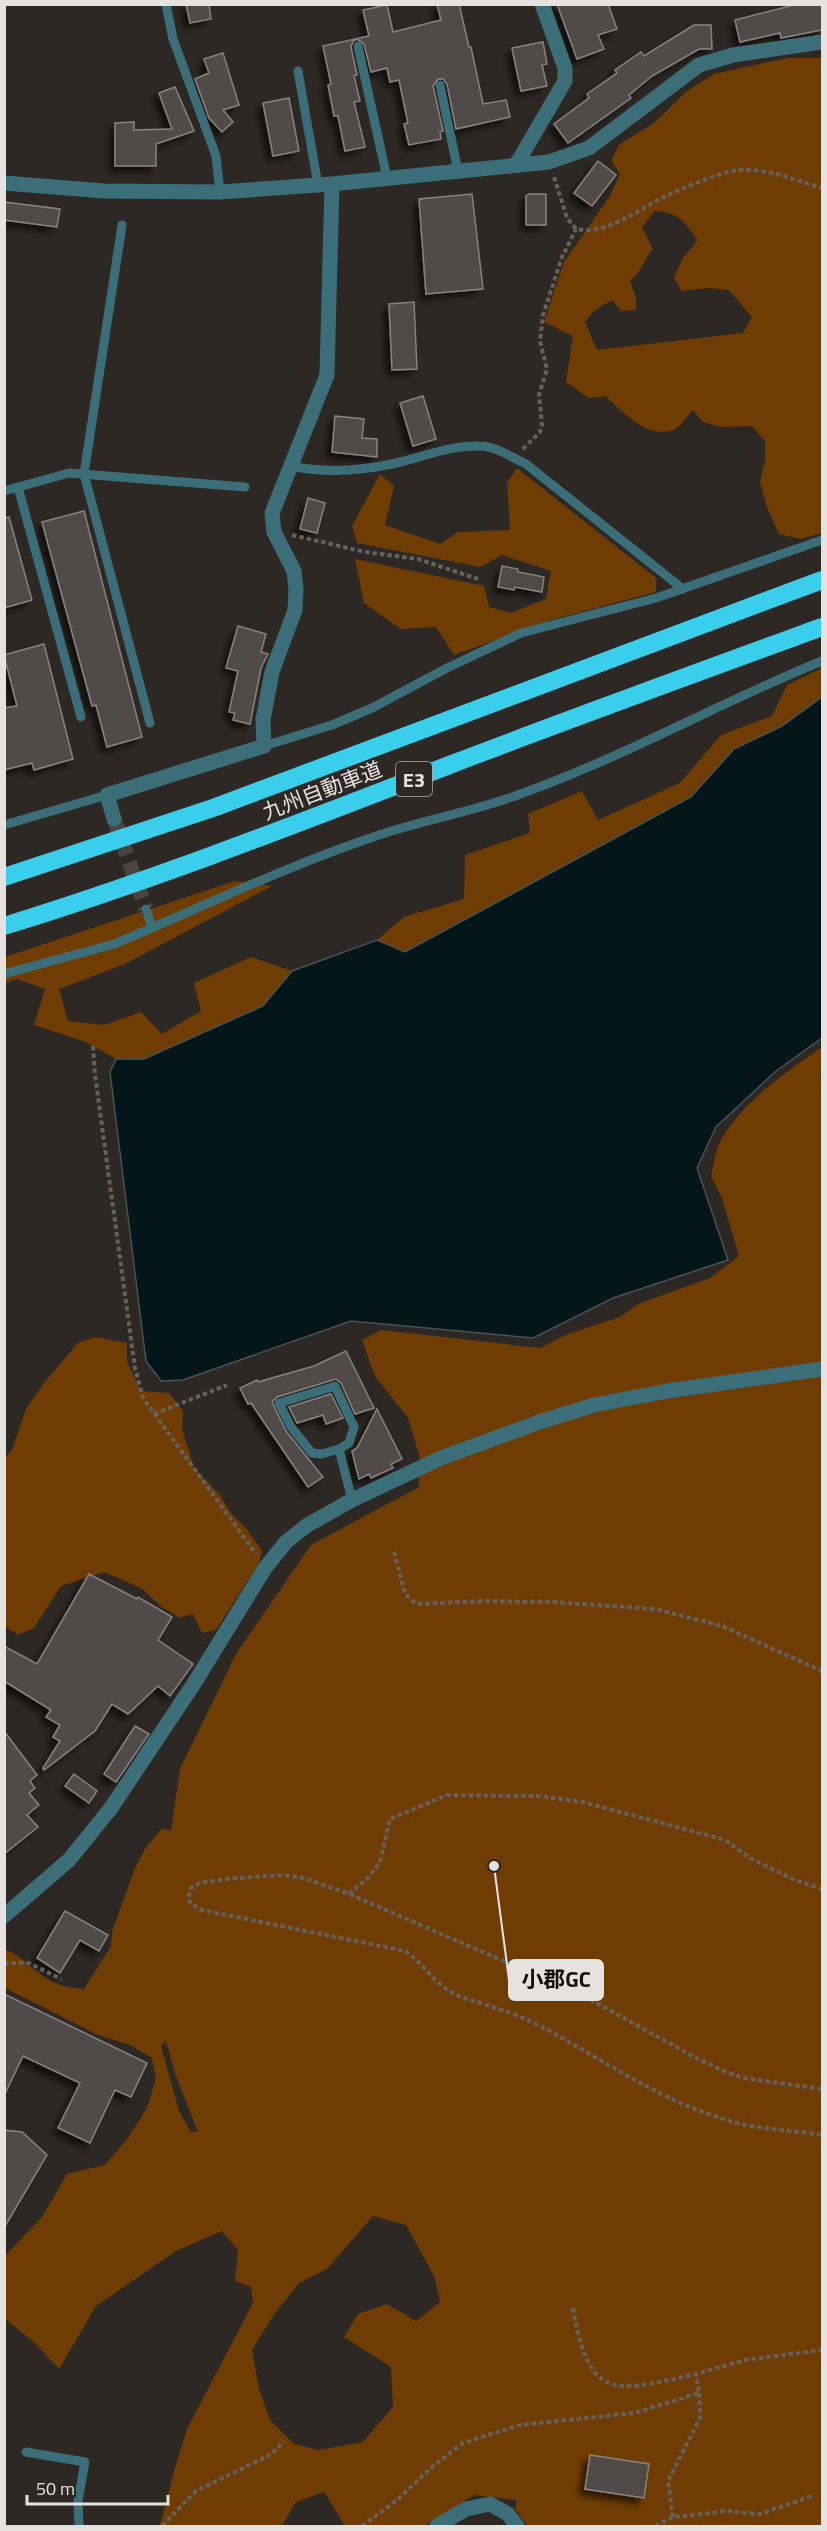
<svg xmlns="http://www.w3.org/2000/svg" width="827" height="2531" font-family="'Titillium Web','Noto Sans JP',sans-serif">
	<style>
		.green { fill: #6f3d04; fill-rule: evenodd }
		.water { fill: #05161b; stroke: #485356; stroke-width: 1.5 }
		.building { fill: #4f4a46; stroke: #88827e; stroke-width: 1.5; filter: url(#shadow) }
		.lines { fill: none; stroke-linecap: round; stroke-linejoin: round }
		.minor-tunnel { stroke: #494440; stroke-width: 15; stroke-dasharray: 15 8; stroke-linecap: butt }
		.path { stroke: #64605c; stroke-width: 4; stroke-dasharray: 4.5 3; stroke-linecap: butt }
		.service { stroke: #3c6e7a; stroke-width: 9 }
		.minor { stroke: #3c6e7a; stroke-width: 15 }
		.tertiary { stroke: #3c6e7a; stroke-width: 15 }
		.motorway { stroke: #39ceec; stroke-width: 18 }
		.labels { text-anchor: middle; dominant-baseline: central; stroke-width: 5; stroke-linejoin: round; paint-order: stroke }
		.shield { fill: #2d2824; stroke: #aeaaa7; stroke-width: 1.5 }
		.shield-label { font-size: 20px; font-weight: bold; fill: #e5e2df }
		.street-label { font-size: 21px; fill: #e5e2df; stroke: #2d2824 }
		.leader { fill: none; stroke: #e5e2df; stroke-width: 2 }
		.callout-dot { fill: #e5e2df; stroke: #2d2824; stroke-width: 2 }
		.callout { fill: #e5e2df; stroke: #e5e2df; stroke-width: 2 }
		.callout-label { font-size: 22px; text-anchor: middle; font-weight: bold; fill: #111 }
	</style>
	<defs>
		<filter id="shadow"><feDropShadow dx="-5.5" dy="5.5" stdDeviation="3" flood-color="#0009"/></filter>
	</defs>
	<rect width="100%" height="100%" fill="#2d2824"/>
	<!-- green -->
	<g class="green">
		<path d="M787 58H822V533L801 539 779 534 767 507 760 482 765 460V441L752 426 720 427 703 422 693 410C688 416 680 427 673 430 646 439 624 412 605 396L589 398 566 382 573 336 544 322 564 262 610 196 620 174 611 160 620 144 654 123 687 91 714 74ZM655 211C682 213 683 222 698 240L683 258 674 278 682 291 709 288 729 290 752 317 743 333 597 350 585 322 595 310 612 300 621 311 636 310V298L630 281C641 272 644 260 653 249L642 227Z"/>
		<polygon points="517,468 656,578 656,592 551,620 454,655 436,627 401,629 364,603 355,559 484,586 489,607 511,613 546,599 551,571 502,555 480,567 357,543 352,526 380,474 394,486 385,525 440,544 458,532 510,530 507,483"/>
		<polygon points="822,668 822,697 782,726 734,749 691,797 405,952 377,940 404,917 464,899 465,855 530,833 528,814 582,791 598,820 680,783 721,735 772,716 787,685"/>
		<polygon points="235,881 272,886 125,964 59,989 68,1021 104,1025 141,1012 162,1034 201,1011 194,983 251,957 292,971 263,1006 143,1059 116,1059 86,1042 34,1025 45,989 17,979 5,983 5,957"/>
		<path d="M822 1047V1074L820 1073 821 1079 822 1078V2526H528L515 2509 517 2500 474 2495 425 2526H345L324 2492 296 2502 282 2526H160L174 2471 187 2429 253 2303 251 2287 235 2281 238 2250 222 2231 176 2251 96 2306 59 2369 34 2342 5 2319V2256L42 2217 67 2174 105 2165 128 2138 147 2108 156 2079 152 2058 130 2045 98 2035 5 1988V1949C37 1964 43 1988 84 1989L111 1946 112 1932 135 1868 145 1849 162 1828 171 1831 180 1769 236 1654 311 1545 419 1487 420 1458 408 1418 375 1376 362 1340 381 1330 540 1348 568 1334 620 1317 638 1304 710 1278 739 1256 722 1198 711 1176C714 1165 715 1150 721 1140 744 1100 785 1073 822 1047ZM166 2041 176 2076 198 2132H191L179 2111 161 2046ZM373 2216 406 2225 435 2278 440 2302 416 2321 387 2304 358 2314 344 2337 391 2367 393 2407 363 2442 319 2450 294 2444 270 2420 259 2389 252 2350 273 2316 299 2283 327 2269Z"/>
		<polygon points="95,1337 127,1343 127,1362 141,1391 169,1393 183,1411 182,1429 194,1468 220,1495 230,1512 246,1528 262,1551 259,1563 216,1630 202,1633 193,1614 180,1618 162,1607 141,1588 104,1572 61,1586 34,1628 18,1635 5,1626 4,1459 12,1450 26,1409 44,1383 78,1343"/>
	</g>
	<!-- water -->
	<polygon class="water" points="822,697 822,1038 776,1071 716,1127 697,1168 728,1260 613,1298 533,1338 351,1321 183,1380 161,1381 146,1361 110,1072 116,1059 144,1059 263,1006 292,971 377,940 405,952 691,797 734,749 782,726"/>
	<!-- building -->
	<g class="building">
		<polygon points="186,4 209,4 211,19 190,23"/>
		<polygon points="437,4 459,4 469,47 471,47 483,104 506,100 510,117 456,129 447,84 443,79 438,79 433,86 443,131 440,132 441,139 409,145 404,124 408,123 399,80 390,82 387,68 371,72 364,44 357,39 353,41 351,47 357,75 354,76 360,101 354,102 365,147 345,151 338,116 334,116 328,85 331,84 323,46 369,36 363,10 387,5 393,32 441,20"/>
		<polygon points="557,4 608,4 617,29 598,35 604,49 577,59"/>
		<polygon points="798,4 822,4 822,30 781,38 780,33 740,42 735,20"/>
		<polygon points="694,25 711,25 712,49 699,49 652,76 629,95 631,98 568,143 554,124 589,98 587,94 617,73 615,70 641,52 644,56"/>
		<polygon points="543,42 547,64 542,65 547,86 521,91 512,48"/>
		<polygon points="223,53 239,105 223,110 233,122 222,132 209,118 195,79 209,73 204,59"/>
		<polygon points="175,87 194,131 156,144 156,166 115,166 115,123 134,122 134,130 172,129 159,93"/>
		<polygon points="289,98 299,151 273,156 263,103"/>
		<polygon points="598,161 616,175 592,206 574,193"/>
		<polygon points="472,194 483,289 426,294 419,199"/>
		<polygon points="529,194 546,194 546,225 526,225 526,196"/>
		<polygon points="4,202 60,209 57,227 4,220"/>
		<polygon points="414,302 417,369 392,370 389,304"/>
		<polygon points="423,396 436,439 413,446 400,403"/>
		<polygon points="335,416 364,419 362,438 377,439 377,457 332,452"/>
		<polygon points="308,498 325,503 317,533 300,529"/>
		<polygon points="84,511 142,737 107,747 96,705 92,706 42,522"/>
		<polygon points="9,517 32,600 4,608 4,518"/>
		<polygon points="502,566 518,569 518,572 544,577 542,592 515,587 514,590 498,587"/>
		<polygon points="238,626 266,634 261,652 268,654 261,668 250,724 233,720 235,713 229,712 238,671 226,668"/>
		<polygon points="44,644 73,759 34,770 32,763 4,770 4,708 17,706 4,655"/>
		<polygon points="346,1351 374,1408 355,1414 341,1383 336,1379 277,1397 272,1402 286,1431 323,1477 308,1487 251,1403 248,1404 240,1388 257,1380 258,1382 314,1366"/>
		<polygon points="331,1394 343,1418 326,1424 323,1415 297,1423 289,1407"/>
		<polygon points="377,1409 402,1459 391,1464 393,1468 371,1478 369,1474 359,1479 352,1451 357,1448"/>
		<polygon points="89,1574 137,1599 138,1597 172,1617 158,1640 193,1664 170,1696 158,1686 128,1714 112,1704 95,1731 44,1770 43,1768 60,1741 53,1737 60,1725 46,1717 51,1710 4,1681 4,1646 37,1664"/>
		<polygon points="135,1726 149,1734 116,1782 104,1774"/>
		<polygon points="4,1731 37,1775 30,1781 35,1788 29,1793 39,1805 27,1815 38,1827 4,1854"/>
		<polygon points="74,1774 97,1791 89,1803 65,1786"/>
		<polygon points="65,1911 108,1935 99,1951 80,1940 60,1973 37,1958"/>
		<polygon points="4,1994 147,2063 131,2097 115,2090 90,2143 58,2128 80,2083 23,2056 4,2096"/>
		<polygon points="4,2130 22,2132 47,2155 4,2228"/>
		<polygon points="590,2455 649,2464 644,2498 585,2489"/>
	</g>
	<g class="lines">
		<!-- minor-tunnel -->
		<polyline class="minor-tunnel" points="114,819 146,909"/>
		<!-- path -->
		<g class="path">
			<path d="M554 177 567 218 576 229C608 235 636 210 664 197 686 187 710 176 733 171 763 166 794 180 822 188"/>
			<polyline points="523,449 540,432 542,425 539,395 547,369 540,341 543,315 562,257 576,229"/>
			<polyline points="292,535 365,552 418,559 478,579"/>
			<polyline points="93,1046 95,1075 135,1368 143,1398 256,1554"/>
			<polyline points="154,1414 227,1385"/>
			<polyline points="394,1552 405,1594 416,1604 484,1601 552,1602 655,1609 722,1626 822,1671"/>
			<polyline points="349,1894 368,1878 380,1862 390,1819 447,1795 537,1796 583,1802 725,1840 750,1858 795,1880 822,1889"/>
			<polyline points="4,1963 29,1963 61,1979"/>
			<path d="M822 2089 743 2078 726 2072 698 2059 582 1995 349 1894 304 1878 282 1875 225 1879 200 1883 191 1888 188 1898 191 1904 202 1910 405 1951C423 1963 434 1983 453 1993 461 1998 473 2000 483 2004 503 2010 523 2017 542 2027 608 2062 662 2103 737 2123 765 2130 794 2130 822 2135"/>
			<path d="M573 2308C589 2403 615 2392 696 2374"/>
			<polyline points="673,2517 668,2481 700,2418 699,2393"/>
			<polyline points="162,2526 196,2491 272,2454 284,2441"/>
			<polyline points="362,2526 396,2501 432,2467 463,2443 520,2425 634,2413 699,2393 696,2374 745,2360 822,2350"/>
			<polyline points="655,2526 673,2517 695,2515 725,2511 760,2514 812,2496"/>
		</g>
		<!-- service -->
		<g class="service">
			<polyline points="166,4 173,39 216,156 220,192"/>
			<polyline points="358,46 387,178"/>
			<polyline points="298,71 318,185"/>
			<polyline points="440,85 458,171"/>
			<polyline points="122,225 84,474 150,723"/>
			<path d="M291 466C324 473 359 471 392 464 421 458 449 445 479 446 496 446 511 457 526 464L683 589"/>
			<polyline points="18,487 81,717"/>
			<polyline points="4,491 69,473 245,487"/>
			<polyline points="264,746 332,725 372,708 447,668 521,633 656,598 822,540"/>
			<polyline points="4,825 107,795"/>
			<path d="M152 928C227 895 301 861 379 835 426 819 477 811 523 793 626 756 721 702 822 661"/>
			<polyline points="4,974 114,944 152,928 146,909"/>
			<polyline points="339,1449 349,1443 354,1427 335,1386 279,1403 291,1427 312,1453 322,1454 339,1449 352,1500"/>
			<polyline points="26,2452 85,2462 78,2501 79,2526"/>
		</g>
		<!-- minor -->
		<g class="minor">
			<polyline points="516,165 565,81 565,68 542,4"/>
			<polyline points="114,819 107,795 264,746 263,720 272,672 295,610 296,590 294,571 274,532 272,513 327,375 332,184"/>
			<polyline points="4,1916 69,1860 111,1808 195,1682 265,1568 286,1542 306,1526 352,1500 441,1458 539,1422 594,1405 667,1391 822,1369"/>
			<polyline points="437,2526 466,2509 490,2504 508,2514 517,2526"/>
		</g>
		<!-- tertiary -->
		<polyline class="tertiary" points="4,183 104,191 220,192 332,184 549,162 589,148 699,65 733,55 822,42"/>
		<!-- motorway -->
		<g class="motorway">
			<polyline points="4,877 213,808 822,580"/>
			<path d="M4 926C157 879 304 821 452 764 575 717 699 672 822 627"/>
		</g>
	</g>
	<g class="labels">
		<!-- shield labels -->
		<rect class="shield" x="396" y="762" width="36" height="34" rx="4.5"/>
		<g class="shield-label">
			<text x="414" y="779">E3</text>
		</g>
		<!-- street labels -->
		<g class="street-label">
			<text transform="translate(322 790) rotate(-21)">九州自動車道</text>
		</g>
	</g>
	<!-- callouts -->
	<path class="leader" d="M494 1866L509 1980"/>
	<circle class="callout-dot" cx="494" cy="1866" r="6"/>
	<rect class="callout" x="509" y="1960" width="94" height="40" rx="6"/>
	<g class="callout-label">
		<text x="556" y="1987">小郡GC</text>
	</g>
	<!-- border -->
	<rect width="827" height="2531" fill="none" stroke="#e5e2df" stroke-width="12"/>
	<!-- scale -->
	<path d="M27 2495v9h141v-9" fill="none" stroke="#e5e2df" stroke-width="3"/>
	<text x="36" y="2495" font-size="18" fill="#e5e2df" stroke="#2d2824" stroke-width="4.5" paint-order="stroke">50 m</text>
</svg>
